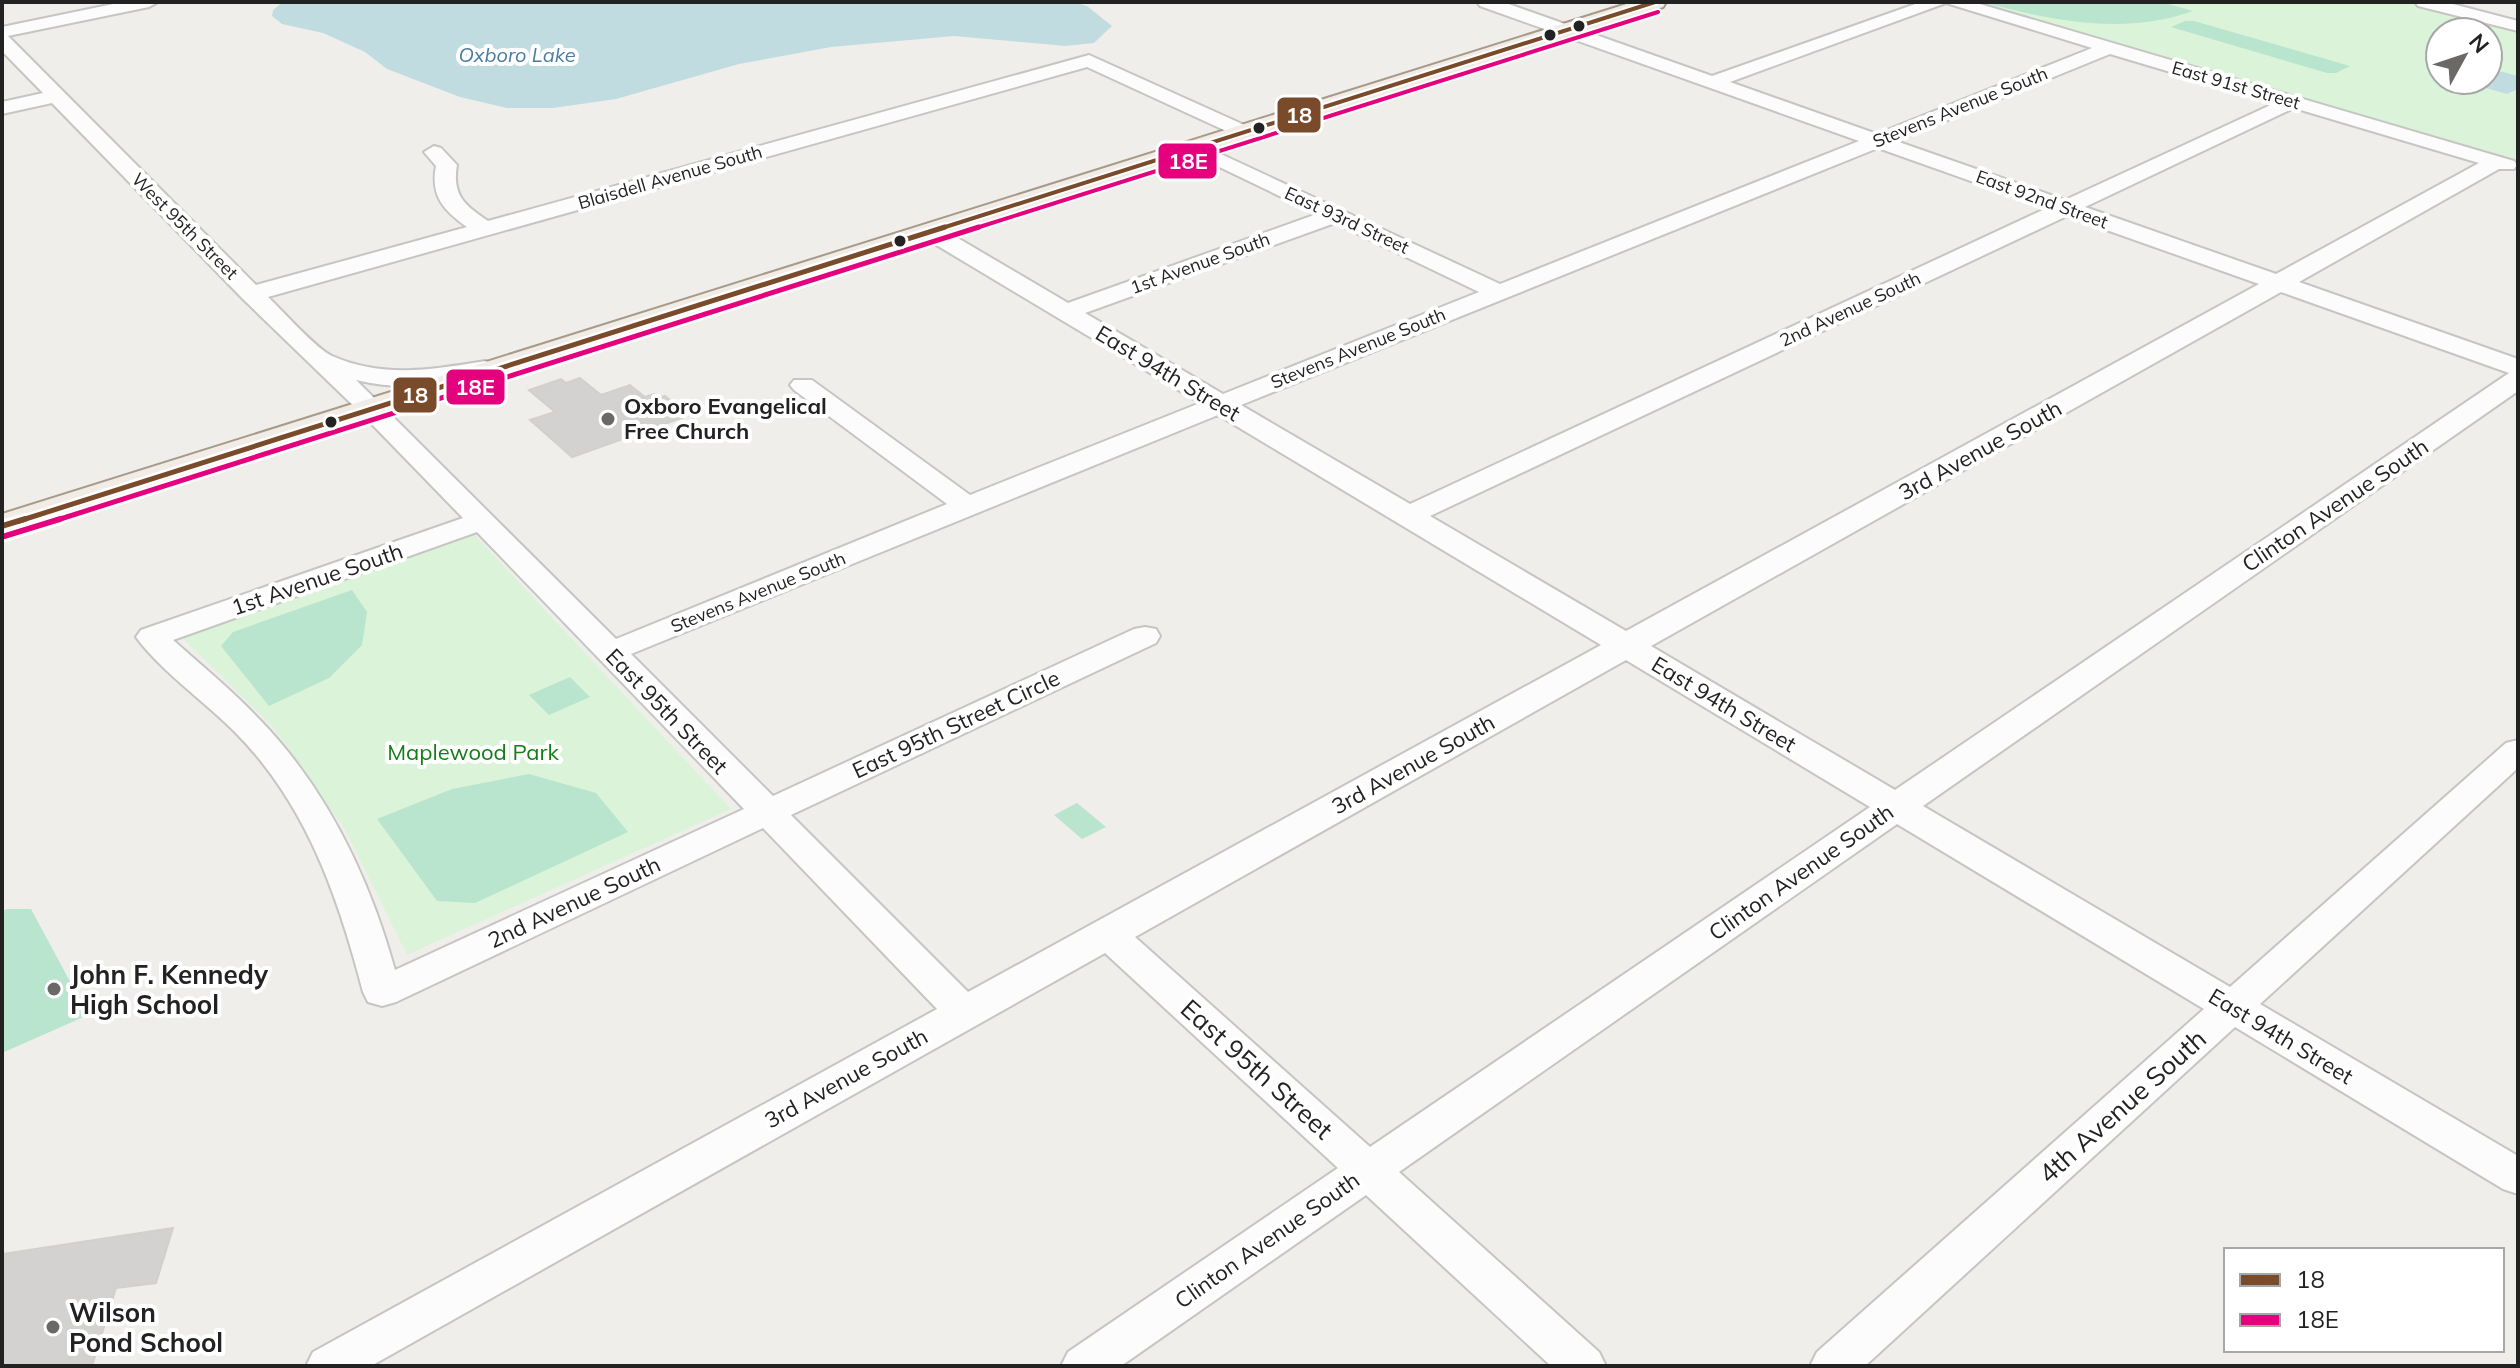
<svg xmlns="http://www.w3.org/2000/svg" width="2520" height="1368" font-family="Mulish,sans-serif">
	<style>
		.park { fill: #dbf4d9; fill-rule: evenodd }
		.pitch { fill: #b9e4ce }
		.water { fill: #c1dce0 }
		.building { fill: #d4d2d0; stroke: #d3cfcc; stroke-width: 2 }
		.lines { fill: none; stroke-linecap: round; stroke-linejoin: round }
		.minor-casing { stroke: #c6c5c3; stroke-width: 4 }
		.major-casing { stroke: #a69a88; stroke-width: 4 }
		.minor { fill: #fdfcfc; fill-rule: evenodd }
		.major { fill: #f2ece7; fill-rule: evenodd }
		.bus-1-far2-casing { stroke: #fff; stroke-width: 8 }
		.bus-1-far1-casing { stroke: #fff; stroke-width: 10 }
		.bus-1-casing { stroke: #fff; stroke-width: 12 }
		.bus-2-far2-casing { stroke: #fff; stroke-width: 8 }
		.bus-2-far1-casing { stroke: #fff; stroke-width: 10 }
		.bus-2-casing { stroke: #fff; stroke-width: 12 }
		.bus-1-far2 { stroke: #7a4b2a; stroke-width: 4 }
		.bus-1-far1 { stroke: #7a4b2a; stroke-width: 5 }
		.bus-1 { stroke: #7a4b2a; stroke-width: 6 }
		.bus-2-far2 { stroke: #e5007d; stroke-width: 4 }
		.bus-2-far1 { stroke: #e5007d; stroke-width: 5 }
		.bus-2 { stroke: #e5007d; stroke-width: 6 }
		.bus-dot { fill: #222; stroke: #fff; stroke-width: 3 }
		.poi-dot { fill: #6a6968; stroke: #fff; stroke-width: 3 }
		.labels { text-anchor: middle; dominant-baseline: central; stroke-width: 8; stroke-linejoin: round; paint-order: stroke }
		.far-street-label { font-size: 18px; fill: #222; stroke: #fff }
		.far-water-label { font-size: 20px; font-style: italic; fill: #4c7b9e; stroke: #fff }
		.street-label { font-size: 22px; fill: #222; stroke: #fff }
		.poi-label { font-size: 22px; font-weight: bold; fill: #222; stroke: #fff; text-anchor: start }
		.park-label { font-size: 22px; fill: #127e13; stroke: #fff }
		.near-poi-label { font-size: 26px; font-weight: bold; fill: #222; stroke: #fff; text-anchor: start }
		.near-street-label { font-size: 26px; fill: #222; stroke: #fff }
		.line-badge { stroke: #fff; stroke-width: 3 }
		.badge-label { font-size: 22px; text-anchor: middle; font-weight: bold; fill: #fff }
	</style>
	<rect width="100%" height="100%" fill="#f0eeeb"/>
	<!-- park -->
	<g class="park">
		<path d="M1976 2H2405L2518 31V161ZM2440 32H2488V80H2440Z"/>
		<polygon points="471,531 731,809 407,955 345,830 273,727 179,635"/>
	</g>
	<!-- pitch -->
	<g class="pitch">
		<path d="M1981 2H2161L2193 11C2122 36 2051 20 1981 2Z"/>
		<polygon points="2185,21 2194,21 2350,66 2336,73 2327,73 2171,27"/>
		<polygon points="352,590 367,612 362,645 329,678 269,706 221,646 233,632"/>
		<polygon points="570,677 590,697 549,715 529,695"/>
		<polygon points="529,774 596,793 628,832 475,903 437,901 377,819 452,789"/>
		<polygon points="1077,803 1106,827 1082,839 1054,815"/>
		<polygon points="7,909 31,909 88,1015 2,1053 2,911"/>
	</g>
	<!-- water -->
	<g class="water">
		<polygon points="283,2 1073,2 1087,6 1112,26 1094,43 1065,46 954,36 831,47 739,64 616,99 553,108 507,108 460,97 387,69 365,52 323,33 282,24 272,16 273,10"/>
		<polygon points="2488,68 2518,76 2518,89 2507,94 2482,87 2491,82 2486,80"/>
	</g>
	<!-- building -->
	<g class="building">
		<polygon points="580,378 601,395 630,385 645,397 654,394 659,397 665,396 690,415 572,457 530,420 555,412 529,390 561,379 566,383"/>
		<polygon points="173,1228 156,1283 116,1288 92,1366 2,1366 2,1254"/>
	</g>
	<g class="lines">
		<defs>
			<g id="minor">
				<path d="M123 2H158L149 7 8 36 256 285 467 227C444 211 430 196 436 166L424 152 434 146 441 148 457 165C452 195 464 205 488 221L1089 55 1251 128 1254 132 1251 136H1237L1087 67 268 297C282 310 316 349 332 356 382 378 432 370 485 361L494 364 498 369 494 374C449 386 401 391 356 380L616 639 947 504 794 390 790 385 794 380H812L970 495 1200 403 923 237 920 232 923 227H939L1068 303 1317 214 1188 152 1185 148 1195 142 1500 284 1859 141 1480 6 1477 2H1503L1712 76 1921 2H1973L2514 161 2517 165 2514 169H2499L2299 282 2518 359V391L1923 806 2230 987 2506 743 2518 740V768L2260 1004 2518 1156V1194L2503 1189 2235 1027 1865 1366H1810L1817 1352 2204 1009 1897 824 1399 1172 1599 1352 1606 1366H1551L1366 1195 1121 1366H1061L1068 1352 1338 1168 1105 953 371 1366H306L313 1352 937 1009 763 828 396 1002 382 1006 368 1002 363 992C338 896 306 803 234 731 205 702 159 669 136 637L141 630 463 518 363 415 243 299 52 103 2 114V102L43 93 2 51V27ZM1946 3 2092 48 1877 134 1730 82ZM2110 54 2275 103 2065 200 1896 141ZM2294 108 2479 163 2276 274 2085 207ZM1878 148 2047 208 1410 504 1241 405ZM2067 216 2259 284 1626 631 1430 516ZM1335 223 1479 292 1223 394 1085 313ZM2281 292 2509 373 1895 790 1651 646ZM1218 415 1601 645 968 992 791 815 1156 643 1160 636 1156 629 1145 627 1134 629 773 796 631 654ZM477 532 744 809 395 970C369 877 327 789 259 719 233 691 202 666 173 640ZM1626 660 1870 807 1370 1147 1135 937Z"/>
				<polygon points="2415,2 2445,2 2518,21 2518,31 2418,6"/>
			</g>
			<polygon id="major" points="1633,2 1666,2 1663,7 2,537 2,514"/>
		</defs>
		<!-- minor casing -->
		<use href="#minor" class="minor-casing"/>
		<!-- major casing -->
		<use href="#major" class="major-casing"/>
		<!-- minor -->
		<use href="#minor" class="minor"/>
		<!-- major -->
		<use href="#major" class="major"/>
		<defs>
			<polyline id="bus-1-far2" points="939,229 1655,2"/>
			<polyline id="bus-1-far1" points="19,521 945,227"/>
			<polyline id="bus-1" points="2,526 25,519"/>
			<polyline id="bus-2-far2" points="973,229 1658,12"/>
			<polyline id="bus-2-far1" points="54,521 979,227"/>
			<polyline id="bus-2" points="5,536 60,519"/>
		</defs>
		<!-- bus-1-far2 casing -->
		<use href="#bus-1-far2" class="bus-1-far2-casing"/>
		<!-- bus-1-far1 casing -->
		<use href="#bus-1-far1" class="bus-1-far1-casing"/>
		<!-- bus-1 casing -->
		<use href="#bus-1" class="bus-1-casing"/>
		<!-- bus-2-far2 casing -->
		<use href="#bus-2-far2" class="bus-2-far2-casing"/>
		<!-- bus-2-far1 casing -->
		<use href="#bus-2-far1" class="bus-2-far1-casing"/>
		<!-- bus-2 casing -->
		<use href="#bus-2" class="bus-2-casing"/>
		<!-- bus-1-far2 -->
		<use href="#bus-1-far2" class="bus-1-far2"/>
		<!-- bus-1-far1 -->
		<use href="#bus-1-far1" class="bus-1-far1"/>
		<!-- bus-1 -->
		<use href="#bus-1" class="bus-1"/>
		<!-- bus-2-far2 -->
		<use href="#bus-2-far2" class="bus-2-far2"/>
		<!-- bus-2-far1 -->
		<use href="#bus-2-far1" class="bus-2-far1"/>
		<!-- bus-2 -->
		<use href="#bus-2" class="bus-2"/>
	</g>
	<!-- markers -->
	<g class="bus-dot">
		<circle cx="1579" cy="26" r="7"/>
		<circle cx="1550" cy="35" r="7"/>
		<circle cx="1259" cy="128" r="7"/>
		<circle cx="900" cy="241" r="7"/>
		<circle cx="331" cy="422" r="7"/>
	</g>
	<g class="poi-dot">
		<circle cx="608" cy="419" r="8"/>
		<circle cx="54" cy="989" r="8"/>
		<circle cx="53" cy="1327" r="8"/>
	</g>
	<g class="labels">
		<!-- far-street labels -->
		<g class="far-street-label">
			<text transform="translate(2236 85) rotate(16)">East 91st Street</text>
			<text transform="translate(1960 107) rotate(-22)">Stevens Avenue South</text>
			<text transform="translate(670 177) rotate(-16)">Blaisdell Avenue South</text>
			<text transform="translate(2042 199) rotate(20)">East 92nd Street</text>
			<text transform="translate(1347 220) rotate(25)">East 93rd Street</text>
			<text transform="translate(185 226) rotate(45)">West 95th Street</text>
			<text transform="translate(1200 263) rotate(-20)">1st Avenue South</text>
			<text transform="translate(1850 309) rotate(-25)">2nd Avenue South</text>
			<text transform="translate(1358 348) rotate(-22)">Stevens Avenue South</text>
			<text transform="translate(758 592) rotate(-22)">Stevens Avenue South</text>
		</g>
		<!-- far-water labels -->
		<g class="far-water-label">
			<text x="517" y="54">Oxboro Lake</text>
		</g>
		<!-- street labels -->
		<g class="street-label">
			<text transform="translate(1168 373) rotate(31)">East 94th Street</text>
			<text transform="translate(1980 450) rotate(-29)">3rd Avenue South</text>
			<text transform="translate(2335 505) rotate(-34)">Clinton Avenue South</text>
			<text transform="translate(317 579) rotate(-19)">1st Avenue South</text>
			<text transform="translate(1724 704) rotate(31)">East 94th Street</text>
			<text transform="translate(667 711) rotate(46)">East 95th Street</text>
			<text transform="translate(956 724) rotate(-25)">East 95th Street Circle</text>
			<text transform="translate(1413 764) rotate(-29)">3rd Avenue South</text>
			<text transform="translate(1801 872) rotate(-35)">Clinton Avenue South</text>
			<text transform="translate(574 902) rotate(-25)">2nd Avenue South</text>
			<text transform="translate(2281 1036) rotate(31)">East 94th Street</text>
			<text transform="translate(846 1078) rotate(-29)">3rd Avenue South</text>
			<text transform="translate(1267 1240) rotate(-35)">Clinton Avenue South</text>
		</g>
		<!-- poi labels -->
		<g class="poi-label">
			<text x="624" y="406">Oxboro Evangelical<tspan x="624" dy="25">Free Church</tspan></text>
		</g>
		<!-- park labels -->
		<g class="park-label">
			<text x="473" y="752">Maplewood Park</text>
		</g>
		<!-- near-poi labels -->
		<g class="near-poi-label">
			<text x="70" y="974">John F. Kennedy<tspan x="70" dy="30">High School</tspan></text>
			<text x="69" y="1312">Wilson<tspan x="69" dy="30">Pond School</tspan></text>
		</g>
		<!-- near-street labels -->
		<g class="near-street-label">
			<text transform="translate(1257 1069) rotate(42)">East 95th Street</text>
			<text transform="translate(2122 1106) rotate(-42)">4th Avenue South</text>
		</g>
	</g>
	<g class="line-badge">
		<rect x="1276" y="96" width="46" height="38" rx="8" fill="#7a4b2a"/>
		<rect x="1157" y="142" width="61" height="38" rx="8" fill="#e5007d"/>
		<rect x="445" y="368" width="61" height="38" rx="8" fill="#e5007d"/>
		<rect x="392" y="376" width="46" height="38" rx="8" fill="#7a4b2a"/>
	</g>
	<g class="badge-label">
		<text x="1299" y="123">18</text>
		<text x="1188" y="169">18E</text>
		<text x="475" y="395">18E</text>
		<text x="415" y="403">18</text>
	</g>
	<!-- border -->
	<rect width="2520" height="1368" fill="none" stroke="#222222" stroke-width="8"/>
	<!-- legend -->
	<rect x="2224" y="1248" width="280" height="104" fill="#ffffff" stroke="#a7a7a7" stroke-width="2"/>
	<rect x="2240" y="1274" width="40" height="12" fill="#7a4b2a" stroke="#a7a7a7" stroke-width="2"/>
	<text x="2296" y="1288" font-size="24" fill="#222222">18</text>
	<rect x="2240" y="1314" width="40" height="12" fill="#e5007d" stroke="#a7a7a7" stroke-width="2"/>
	<text x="2296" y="1328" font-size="24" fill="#222222">18E</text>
	<!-- north arrow -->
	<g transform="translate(2464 56) rotate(50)"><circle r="38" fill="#ffffff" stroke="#a7a7a7" stroke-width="2"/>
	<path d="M0-6L14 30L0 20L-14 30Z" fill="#6a6968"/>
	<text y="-12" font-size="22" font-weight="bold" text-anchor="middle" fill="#222222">N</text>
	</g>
</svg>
